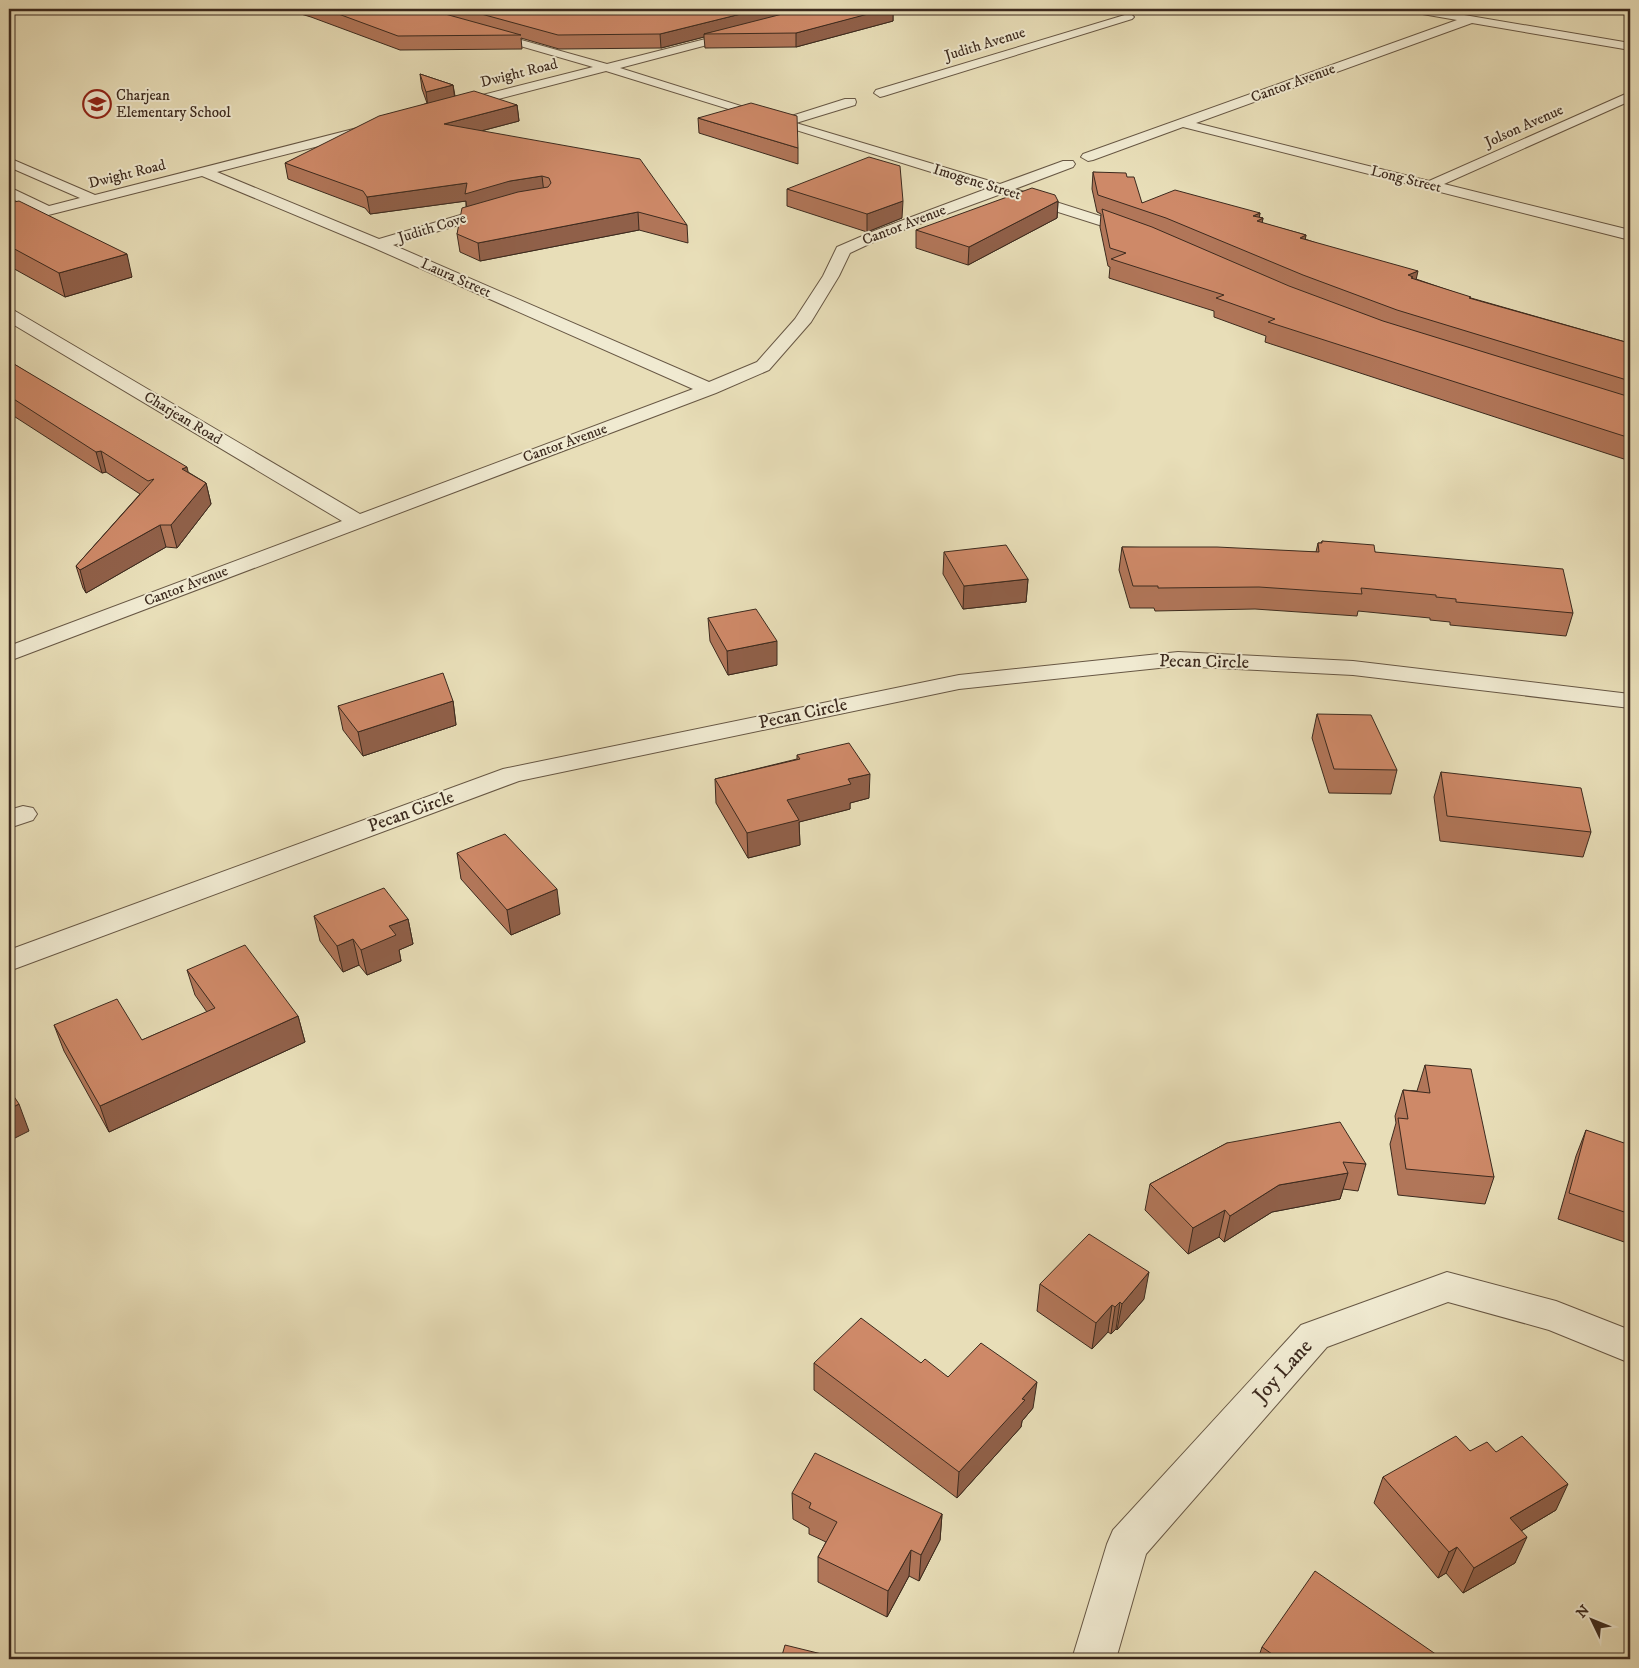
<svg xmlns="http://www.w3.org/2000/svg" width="1639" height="1668" font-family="'IM FELL DW Pica',serif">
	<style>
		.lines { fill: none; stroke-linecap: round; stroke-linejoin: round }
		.minor-casing { stroke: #675744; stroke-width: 2 }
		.minor { fill: #f0ead1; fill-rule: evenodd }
		.wall { fill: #b17659; stroke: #3c2a1e }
		.shaded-wall { fill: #906049; stroke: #3c2a1e }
		.building { fill: #ce8968; stroke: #3c2a1e }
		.labels { text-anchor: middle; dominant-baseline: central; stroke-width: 4; stroke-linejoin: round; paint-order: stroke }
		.far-street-label { font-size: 15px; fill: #3c2a1e; stroke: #f0ead1 }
		.far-poi-label { font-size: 15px; fill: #3c2a1e; stroke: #f0ead1; text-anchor: start }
		.street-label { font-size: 18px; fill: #3c2a1e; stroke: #f0ead1 }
		.near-street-label { font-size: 21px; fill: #3c2a1e; stroke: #f0ead1 }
	</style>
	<rect width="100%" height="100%" fill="#e8deb8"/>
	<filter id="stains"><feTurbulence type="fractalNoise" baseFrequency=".004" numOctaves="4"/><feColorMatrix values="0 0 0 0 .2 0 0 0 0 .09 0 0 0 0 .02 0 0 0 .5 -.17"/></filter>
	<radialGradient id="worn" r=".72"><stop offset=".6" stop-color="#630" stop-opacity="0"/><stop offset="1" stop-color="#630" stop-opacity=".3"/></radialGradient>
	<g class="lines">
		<defs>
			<g id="minor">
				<polygon points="1406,9 1429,9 1630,43 1630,50 1472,23 1196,123 1429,181 1630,92 1630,101 1444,184 1630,230 1630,240 1183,127 1093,160 1088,161 1081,157 1083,154 1457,20 1411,12"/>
				<polygon points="1128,14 1132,15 1134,17 1132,19 884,96 880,97 874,93 876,90"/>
				<polygon points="486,30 607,64 741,30 745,31 747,33 745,35 620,68 782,119 845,99 855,99 856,102 855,105 796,123 1000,184 1063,161 1073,161 1075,164 1073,167 1015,189 1141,229 1144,232 1141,235 1131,235 1001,194 884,237 850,253 839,276 811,322 769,370 716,393 9,661 9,646 342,521 9,322 9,310 15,311 360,514 693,389 372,247 202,176 9,225 9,216 34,210 9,197 9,187 49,206 80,198 9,167 9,158 95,195 373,124 378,125 380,128 378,131 217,172 379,239 491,206 501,206 503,209 501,212 393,245 709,382 757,362 795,319 823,276 837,247 874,231 986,189 606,71 456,110 451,109 450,106 451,103 593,67 482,35 480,33"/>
				<polygon points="1178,652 1353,661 1630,694 1630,708 1353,675 1178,666 959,689 519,781 9,971 9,950 503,769 959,675"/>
				<polygon points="23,806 33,808 37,814 33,820 9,828 9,810"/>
				<polygon points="1447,1272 1556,1301 1630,1330 1630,1363 1549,1330 1448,1302 1327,1347 1146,1554 1116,1659 1072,1659 1107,1544 1113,1530 1301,1325"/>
			</g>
		</defs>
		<!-- minor casing -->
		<use href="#minor" class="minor-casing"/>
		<!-- minor -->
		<use href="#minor" class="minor"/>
	</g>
	<!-- wall -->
	<g class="wall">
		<polygon points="284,9 893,9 893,21 796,47 705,48 704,37 661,48 559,49 521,38 522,49 400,50 311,17"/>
		<polygon points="420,74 453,85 455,96 517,105 519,121 481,131 687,225 688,243 639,230 480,261 460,252 457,234 466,207 466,201 370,214 365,208 288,179 285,163 427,103 422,89"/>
		<polygon points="698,118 798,148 798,164 699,133"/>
		<polygon points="1093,172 1127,177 1142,203 1260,213 1259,217 1263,218 1262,223 1306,235 1305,239 1416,279 1471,298 1629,343 1630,343 1630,461 1265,342 1266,336 1214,317 1214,311 1109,278 1110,267 1108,266 1100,227 1101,214 1097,212 1092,189"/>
		<polygon points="787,189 902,218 867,232 787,206"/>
		<polygon points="1058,201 1057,218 968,265 916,248 916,230"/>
		<polygon points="9,203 132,277 65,297 9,266"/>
		<polygon points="9,361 188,472 206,483 211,504 177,548 166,547 86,593 83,588 76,566 140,494 106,472 102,473 9,413"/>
		<polygon points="1322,541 1375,552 1573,613 1566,636 1450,625 1450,622 1430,620 1430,618 1358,611 1357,616 1255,609 1155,611 1154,608 1130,608 1119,570 1122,547 1316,552 1318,543 1321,543"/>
		<polygon points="944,552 1028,579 1026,602 963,609 943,574"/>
		<polygon points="708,618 777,665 728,675 710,641"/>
		<polygon points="453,701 456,725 363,756 343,730 338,706"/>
		<polygon points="1317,714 1397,770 1391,794 1329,793 1312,738"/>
		<polygon points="797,755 869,798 850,803 850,809 799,822 800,845 748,858 716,803 715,779 797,759"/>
		<polygon points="1441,772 1591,832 1583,857 1440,841 1434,797"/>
		<polygon points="457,853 560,914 511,935 461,879"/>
		<polygon points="314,916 408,919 413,944 399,950 401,961 367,975 359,965 343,972 320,941"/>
		<polygon points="187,970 298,1016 305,1042 109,1132 64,1051 54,1025 142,1040 207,1012 195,995"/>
		<polygon points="1425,1065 1494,1177 1485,1204 1398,1195 1390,1144 1396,1123 1395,1116 1403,1090 1417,1091"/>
		<polygon points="1586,1130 1626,1164 1630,1166 1630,1244 1558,1219 1576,1156"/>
		<polygon points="1227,1143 1366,1164 1358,1191 1343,1189 1340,1199 1272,1212 1224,1242 1219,1237 1188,1254 1145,1210 1150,1184"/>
		<polygon points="1040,1284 1144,1299 1117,1330 1116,1329 1111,1334 1108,1332 1092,1349 1037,1311"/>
		<polygon points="814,1363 921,1363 948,1377 1033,1408 1022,1421 1021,1427 957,1498 814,1390"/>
		<polygon points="1470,1451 1496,1452 1556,1510 1521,1531 1515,1563 1463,1593 1446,1573 1438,1578 1374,1503 1383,1477"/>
		<polygon points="792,1493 942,1514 940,1540 919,1581 909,1576 887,1617 818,1582 818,1557 826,1542 809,1534 809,1528 793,1519"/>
		<polygon points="1262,1647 1437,1655 1435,1659 1258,1659"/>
	</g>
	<!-- shaded-wall -->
	<g class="shaded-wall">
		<polygon points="761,9 815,9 704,34 704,37 661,48 660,34"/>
		<polygon points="885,9 893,9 893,21 796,47 796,33"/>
		<polygon points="453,85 455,100 428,107 426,92"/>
		<polygon points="517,105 519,121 446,140 444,124"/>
		<polygon points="542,176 544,193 467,211 466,201 370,214 367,197 467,183 510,181"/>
		<polygon points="903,201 902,218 867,232 867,214"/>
		<polygon points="1058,201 1057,218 968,265 969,247"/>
		<polygon points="638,212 639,230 480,261 478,243"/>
		<polygon points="1260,213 1259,220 1263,218 1260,236 1253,216"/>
		<polygon points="1306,235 1303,253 1300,238"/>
		<polygon points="127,254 132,277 65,297 59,273"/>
		<polygon points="1418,271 1414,289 1408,275"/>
		<polygon points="101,451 106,472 102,473 96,452"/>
		<polygon points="187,467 192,489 182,469"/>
		<polygon points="206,483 211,504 177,548 171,525"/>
		<polygon points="160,525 166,547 86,593 80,570"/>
		<polygon points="1028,579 1026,602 963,609 964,586"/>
		<polygon points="777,641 777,665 728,675 727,651"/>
		<polygon points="453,701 456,725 363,756 358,732"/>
		<polygon points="870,774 869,798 850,803 850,809 799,822 800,845 748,858 747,833 787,800 848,779"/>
		<polygon points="557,889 560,914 511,935 507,910"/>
		<polygon points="408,919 413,944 399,950 401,961 367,975 361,950 389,926"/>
		<polygon points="353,939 359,965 343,972 337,946"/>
		<polygon points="298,1016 305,1042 109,1132 100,1106"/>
		<polygon points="19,1104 29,1131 9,1141 9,1109"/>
		<polygon points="1348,1173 1340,1199 1272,1212 1224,1242 1230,1216 1279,1185"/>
		<polygon points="1225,1210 1219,1237 1188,1254 1193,1228"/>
		<polygon points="1149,1272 1144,1299 1117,1330 1122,1304"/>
		<polygon points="1120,1302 1116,1329 1111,1334 1115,1307"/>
		<polygon points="1112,1305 1108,1332 1092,1349 1096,1323"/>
		<polygon points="1037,1382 1033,1408 1022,1421 1021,1427 957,1498 959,1472"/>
		<polygon points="1568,1484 1556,1510 1499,1544 1510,1518"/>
		<polygon points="942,1514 940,1540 919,1581 921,1555"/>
		<polygon points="1527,1537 1515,1563 1463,1593 1474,1568"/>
		<polygon points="1457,1547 1446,1573 1438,1578 1449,1552"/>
		<polygon points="911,1550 909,1576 887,1617 888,1591"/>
	</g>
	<!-- building -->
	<g class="building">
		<polygon points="325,9 427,9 521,35 398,36"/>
		<polygon points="463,9 761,9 660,34 558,35"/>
		<polygon points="802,9 887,9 796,33 704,34"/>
		<polygon points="420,74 453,85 426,92"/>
		<polygon points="474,91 517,105 444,124 640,159 687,225 638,212 478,243 457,234 462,208 518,192 548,187 551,183 549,178 542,176 510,181 465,194 467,183 367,197 363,191 285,163 379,116"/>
		<polygon points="751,103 797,116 798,148 698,118"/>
		<polygon points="869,157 900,166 903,201 867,214 787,189"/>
		<polygon points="1093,172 1126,173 1127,177 1134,177 1142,203 1175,190 1260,213 1253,216 1263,218 1257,221 1306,235 1300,238 1418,271 1408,275 1413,277 1411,278 1471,297 1469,298 1629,343 1630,343 1630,381 1397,310 1303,275 1166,218 1098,195"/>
		<polygon points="1032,188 1055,195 1058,201 969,247 916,230"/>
		<polygon points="19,201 127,254 59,273 9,246 9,203"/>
		<polygon points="1102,209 1152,227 1289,286 1383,321 1630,397 1630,438 1268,322 1275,319 1216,298 1224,295 1111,259 1126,253 1110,248"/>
		<polygon points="9,361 187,467 182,469 206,483 171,525 160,525 80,570 76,566 154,479 148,481 101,451 96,452 9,396"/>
		<polygon points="1322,541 1374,545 1375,552 1563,569 1573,613 1456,602 1456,599 1436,597 1436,595 1361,588 1362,594 1259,587 1158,588 1158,586 1133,586 1122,547 1217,547 1319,552 1318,543 1322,543"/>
		<polygon points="1006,545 1028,579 964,586 944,552"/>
		<polygon points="756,609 777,641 727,651 708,618"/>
		<polygon points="443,673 453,701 358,732 338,706"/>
		<polygon points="1317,714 1371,715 1397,770 1334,769"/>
		<polygon points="849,743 870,774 848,779 851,784 787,800 799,820 747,833 715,779 800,759 797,755"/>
		<polygon points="1441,772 1581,788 1591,832 1447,816"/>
		<polygon points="505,834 557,889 507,910 457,853"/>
		<polygon points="384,888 408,919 389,926 396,935 361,950 353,939 337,946 314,916"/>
		<polygon points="245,945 298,1016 100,1106 54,1025 117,999 142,1040 215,1008 187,970"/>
		<polygon points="1425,1065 1471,1069 1494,1177 1406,1169 1398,1118 1408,1119 1403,1090 1430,1093"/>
		<polygon points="9,1089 19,1104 9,1109"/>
		<polygon points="1340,1122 1366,1164 1343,1162 1348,1173 1279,1185 1230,1216 1225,1210 1193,1228 1150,1184 1227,1143"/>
		<polygon points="1586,1130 1630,1145 1626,1164 1630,1166 1630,1214 1569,1193"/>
		<polygon points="1089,1234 1149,1272 1122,1304 1120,1302 1115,1307 1112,1305 1096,1323 1040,1284"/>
		<polygon points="861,1318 921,1363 925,1359 948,1377 981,1343 1037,1382 1022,1399 1025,1400 959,1472 814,1363"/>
		<polygon points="1456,1436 1470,1451 1487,1442 1496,1452 1522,1436 1568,1484 1510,1518 1527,1537 1474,1568 1457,1547 1449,1552 1383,1477"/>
		<polygon points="815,1453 942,1514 921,1555 911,1550 888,1591 818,1557 837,1522 809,1508 811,1503 792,1493"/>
		<polygon points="1315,1571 1437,1655 1435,1659 1279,1659 1262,1647"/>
		<polygon points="785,1645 842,1659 781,1659"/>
	</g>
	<!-- icons -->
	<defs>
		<symbol id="school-ring" viewBox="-11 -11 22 22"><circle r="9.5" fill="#f0ead1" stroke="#8f2418" stroke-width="1.5"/><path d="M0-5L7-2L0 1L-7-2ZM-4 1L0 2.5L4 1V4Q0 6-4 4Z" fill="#8f2418"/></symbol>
	</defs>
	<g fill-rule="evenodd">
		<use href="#school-ring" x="81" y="88" width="32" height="32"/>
	</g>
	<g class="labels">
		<!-- far-street labels -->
		<g class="far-street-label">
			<text transform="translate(985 44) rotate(-17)">Judith Avenue</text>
			<text transform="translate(519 73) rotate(-14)">Dwight Road</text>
			<text transform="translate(1293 83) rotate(-20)">Cantor Avenue</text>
			<text transform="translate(1524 126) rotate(-24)">Jolson Avenue</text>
			<text transform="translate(127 174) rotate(-14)">Dwight Road</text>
			<text transform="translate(1406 179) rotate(14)">Long Street</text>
			<text transform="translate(977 182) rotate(17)">Imogene Street</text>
			<text transform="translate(904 225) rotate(-21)">Cantor Avenue</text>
			<text transform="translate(432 228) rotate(-17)">Judith Cove</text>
			<text transform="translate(456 278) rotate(24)">Laura Street</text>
			<text transform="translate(183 418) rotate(31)">Charjean Road</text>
			<text transform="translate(565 443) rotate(-20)">Cantor Avenue</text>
			<text transform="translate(186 586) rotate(-21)">Cantor Avenue</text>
		</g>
		<!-- far-poi labels -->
		<g class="far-poi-label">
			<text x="116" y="95">Charjean<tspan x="116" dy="17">Elementary School</tspan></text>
		</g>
		<!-- street labels -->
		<g class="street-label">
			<text transform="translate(1204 662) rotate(1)">Pecan Circle</text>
			<text transform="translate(803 714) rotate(-12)">Pecan Circle</text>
			<text transform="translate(411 812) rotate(-20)">Pecan Circle</text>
		</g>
		<!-- near-street labels -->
		<g class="near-street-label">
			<text transform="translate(1283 1371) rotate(-48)">Joy Lane</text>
		</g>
	</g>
	<!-- margin -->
	<rect width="1639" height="1668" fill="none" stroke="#e8deb8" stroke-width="30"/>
	<rect x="10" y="10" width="1619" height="1648" fill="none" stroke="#3c2a1e" stroke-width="2.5"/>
	<rect x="15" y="15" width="1609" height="1638" fill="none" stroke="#3c2a1e"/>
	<!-- north arrow -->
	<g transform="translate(1592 1620) rotate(313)" stroke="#f0ead1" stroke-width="4" paint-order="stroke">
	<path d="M0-4L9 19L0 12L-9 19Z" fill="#3c2a1e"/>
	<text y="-8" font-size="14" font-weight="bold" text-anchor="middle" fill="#3c2a1e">N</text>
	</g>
	<rect width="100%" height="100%" filter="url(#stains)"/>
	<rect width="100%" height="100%" fill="url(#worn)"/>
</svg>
